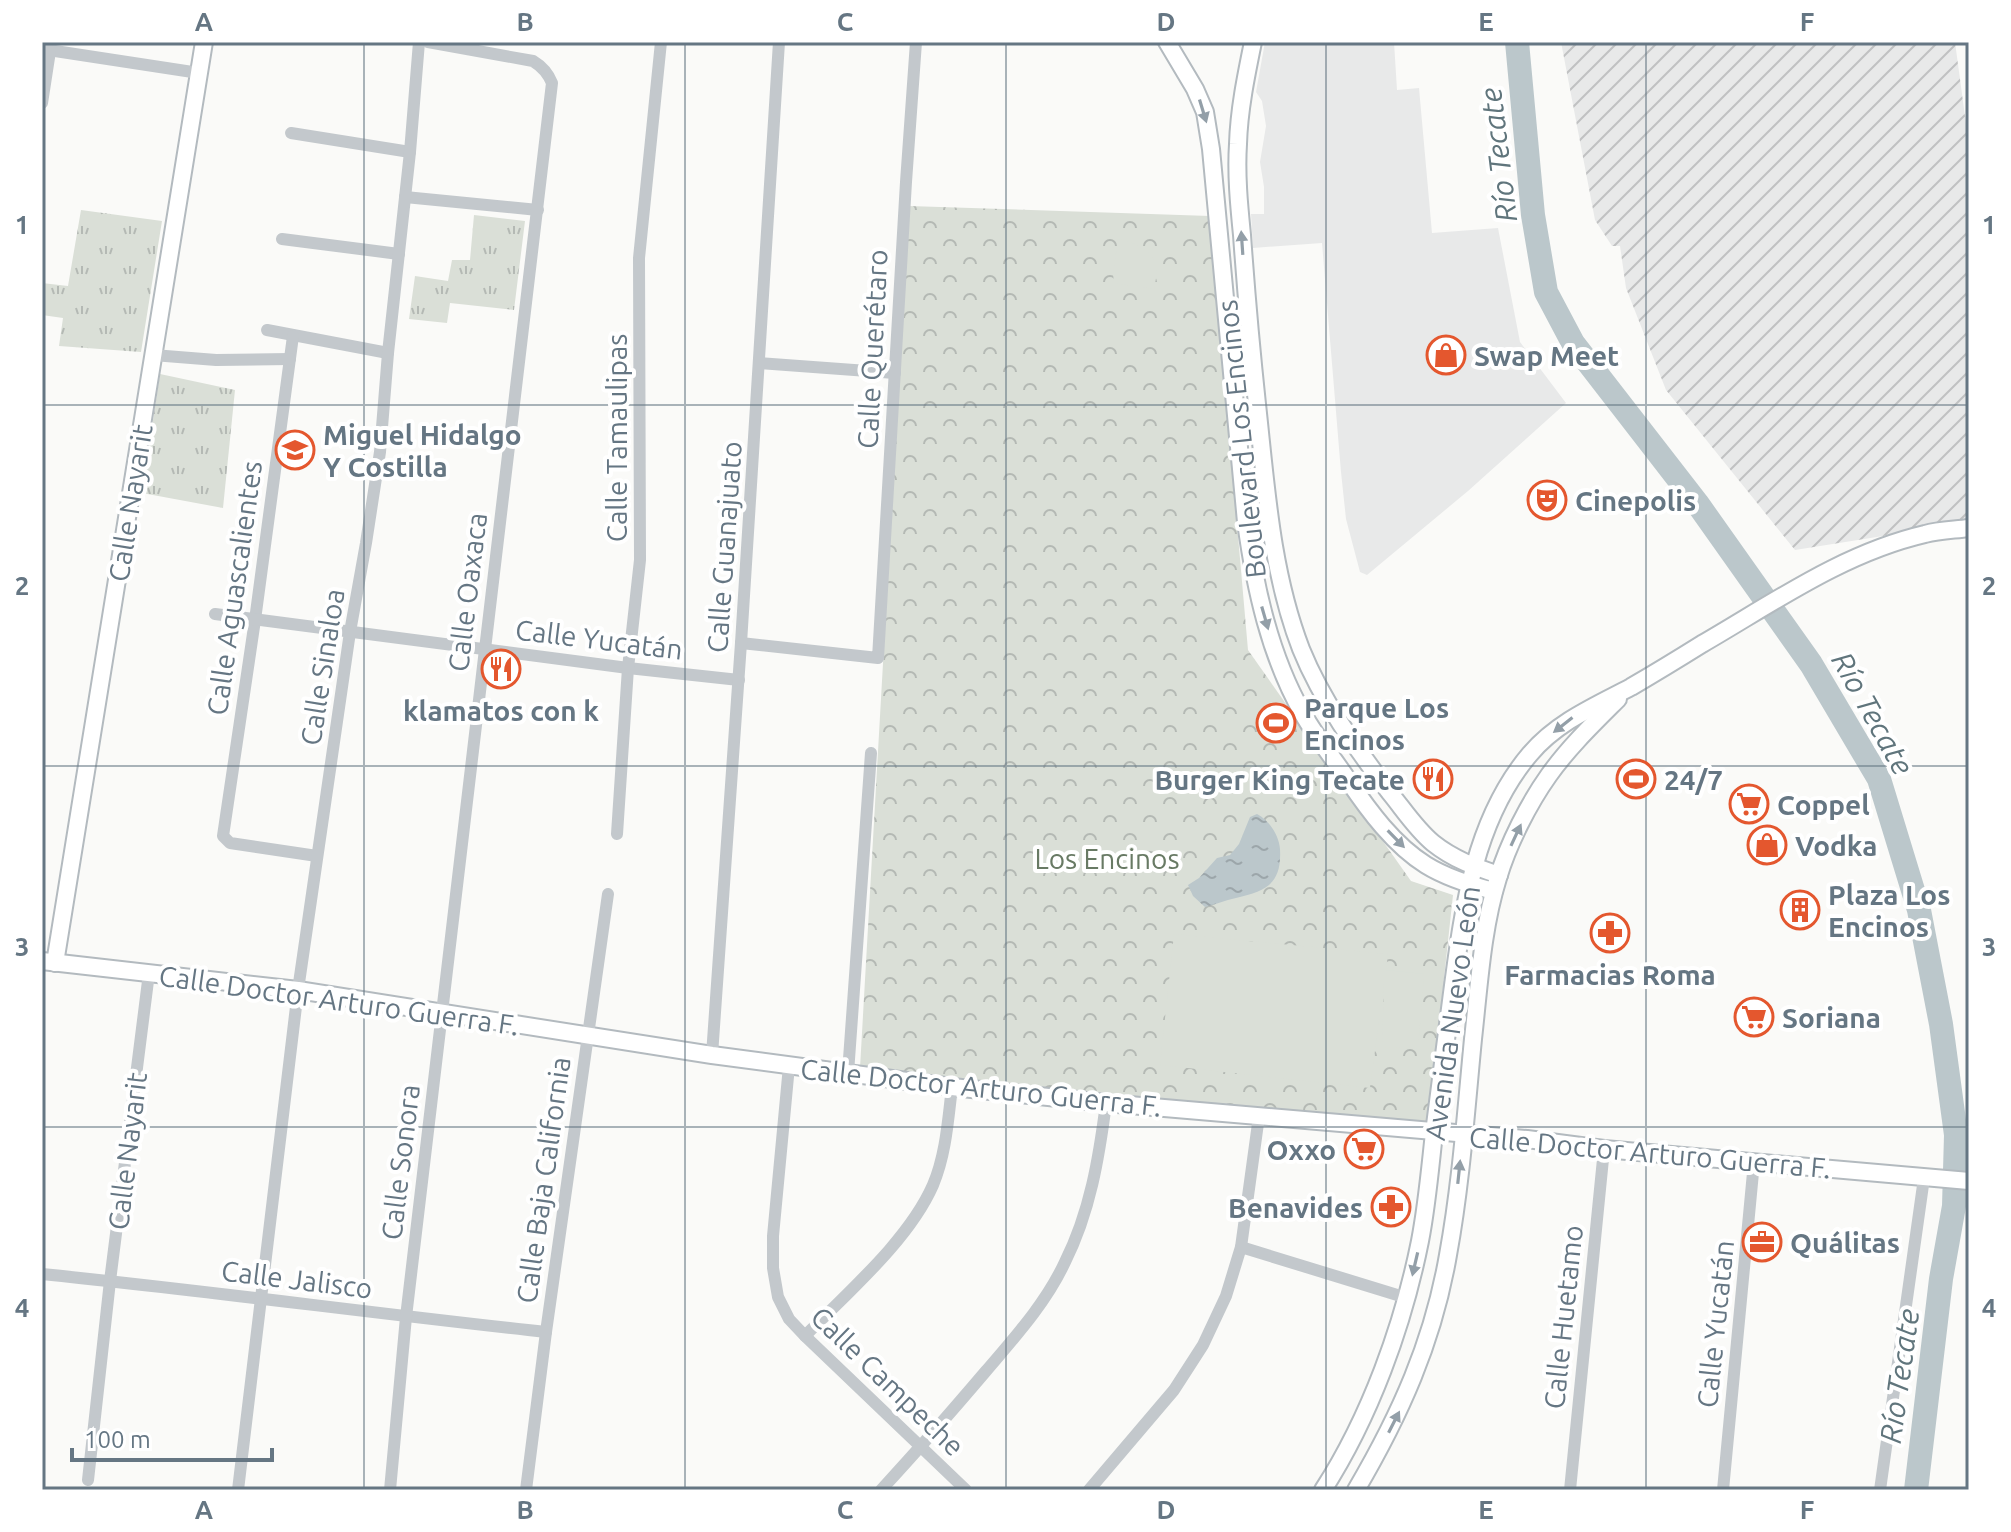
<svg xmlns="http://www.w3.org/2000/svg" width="2011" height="1532" font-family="Ubuntu,sans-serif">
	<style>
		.built { fill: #e8e9e9 }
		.industrial { fill: url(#industrial-furrows) }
		.grass { fill: url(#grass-tufts) }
		.park { fill: url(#park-crowns) }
		.pitch { fill: #dadfd7 }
		.water { fill: url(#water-ripples) }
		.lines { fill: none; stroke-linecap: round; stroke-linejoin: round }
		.stream { stroke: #bbc7cb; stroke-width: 4 }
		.river { stroke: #bbc7cb; stroke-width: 24 }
		.secondary-casing { stroke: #b3babf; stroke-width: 20 }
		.street { stroke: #c3c8cc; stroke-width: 12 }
		.secondary { stroke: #fff; stroke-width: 16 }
		.oneway { fill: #939fa8 }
		.grid { fill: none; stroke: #657683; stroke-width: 2; stroke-opacity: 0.55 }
		.labels { text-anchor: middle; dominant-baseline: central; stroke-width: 8; stroke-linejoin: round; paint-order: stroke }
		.street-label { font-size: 28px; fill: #657683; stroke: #fff }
		.poi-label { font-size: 28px; font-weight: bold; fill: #657683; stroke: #fff; text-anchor: start }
		.park-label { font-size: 28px; fill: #687a64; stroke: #fff }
		.water-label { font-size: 30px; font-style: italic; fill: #60757c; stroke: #fff }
		.neatline { fill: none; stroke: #657683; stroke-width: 3 }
		.grid-label { font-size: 26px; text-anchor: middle; font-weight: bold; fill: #657683 }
	</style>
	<defs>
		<pattern id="industrial-furrows" width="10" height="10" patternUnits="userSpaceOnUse" patternTransform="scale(2)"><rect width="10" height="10" fill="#e8e9e9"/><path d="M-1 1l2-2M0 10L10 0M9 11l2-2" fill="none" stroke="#c0c1c2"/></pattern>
		<pattern id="grass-tufts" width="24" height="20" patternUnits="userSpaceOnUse" patternTransform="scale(2)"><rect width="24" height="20" fill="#dadfd7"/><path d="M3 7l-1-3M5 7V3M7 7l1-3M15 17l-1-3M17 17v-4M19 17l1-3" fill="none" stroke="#b4b9b4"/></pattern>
		<pattern id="park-crowns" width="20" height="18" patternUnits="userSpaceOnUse" patternTransform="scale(2)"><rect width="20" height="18" fill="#dadfd7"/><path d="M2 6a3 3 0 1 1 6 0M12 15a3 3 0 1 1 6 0" fill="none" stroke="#b4b9b4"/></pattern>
		<pattern id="water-ripples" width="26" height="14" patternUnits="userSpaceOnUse" patternTransform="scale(2)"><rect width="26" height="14" fill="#bbc7cb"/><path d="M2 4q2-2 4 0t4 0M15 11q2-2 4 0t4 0" fill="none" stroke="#9ca6aa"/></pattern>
	</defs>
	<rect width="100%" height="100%" fill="#fafaf8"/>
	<!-- built -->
	<polygon class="built" points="1265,42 1394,42 1397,90 1419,88 1432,233 1498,228 1520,342 1566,403 1468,491 1367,575 1360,572 1346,519 1341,472 1322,243 1253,248 1251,214 1264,214 1264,187 1260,162 1266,126 1262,101 1256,92"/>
	<!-- industrial -->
	<polygon class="industrial" points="1561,42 1955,42 1969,146 1969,519 1883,536 1795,550 1666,390 1626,288 1620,246 1612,246 1595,220"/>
	<!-- grass -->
	<g class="grass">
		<polygon points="81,210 162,221 141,352 59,346 63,318 42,315 42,283 68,286"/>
		<polygon points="474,215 525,221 514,310 450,303 447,323 409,319 415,276 448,281 452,260 470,260"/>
		<polygon points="160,374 235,390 223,508 142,493"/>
	</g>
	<!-- park -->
	<polygon class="park" points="909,206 1210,216 1248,650 1411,881 1453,895 1428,1126 860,1068"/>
	<!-- pitch -->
	<g class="pitch">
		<path d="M1118 239C1135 243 1153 249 1157 269 1157 275 1155 283 1154 289L1114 283 1113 274Z"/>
		<polygon points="1174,934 1388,954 1386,970 1424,974 1418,1049 1382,1047 1384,984 1370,1088 1160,1065"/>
	</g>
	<!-- water -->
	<path class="water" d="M1257 814C1269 820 1279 835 1280 849 1282 884 1266 891 1236 898 1225 900 1215 905 1205 907L1193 896 1188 885 1199 878 1217 858 1230 855 1239 844 1250 817Z"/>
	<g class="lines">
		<!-- stream -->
		<polyline class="stream" points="1955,1147 1969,1150"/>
		<!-- river -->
		<polyline class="river" points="1517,42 1533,215 1546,292 1573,343 1697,503 1811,664 1879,779 1919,910 1941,1024 1956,1135 1954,1206 1941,1279 1916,1490"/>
		<defs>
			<g id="secondary">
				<path d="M1167 42 1195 89 1205 112 1211 149 1246 522C1255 588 1270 656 1303 714 1316 737 1333 758 1348 780 1369 811 1394 845 1426 865 1447 878 1470 885 1494 891"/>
				<path d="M1253 42C1246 76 1239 110 1238 144 1236 174 1239 205 1242 235 1246 291 1251 348 1257 404 1266 486 1271 571 1301 649 1322 701 1356 748 1390 793 1404 810 1416 829 1433 843 1453 859 1475 867 1499 875"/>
				<polyline points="42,961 298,990 712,1055 952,1087 1106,1103 1527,1139 1604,1149 1969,1181"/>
				<polyline points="55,963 204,42"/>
				<path d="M1323 1490C1370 1417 1403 1326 1420 1241 1427 1205 1430 1169 1434 1133 1440 1086 1446 1040 1452 993 1463 910 1474 820 1530 754 1557 722 1595 706 1631 687 1655 673 1678 659 1702 644 1773 603 1843 553 1925 534 1939 530 1954 530 1969 528"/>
				<path d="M1356 1490C1400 1415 1433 1342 1448 1255 1461 1184 1466 1111 1473 1039 1479 986 1482 929 1498 878 1508 844 1529 803 1549 775 1569 747 1594 723 1618 699"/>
			</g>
		</defs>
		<!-- secondary casing -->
		<use href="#secondary" class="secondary-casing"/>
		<!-- street -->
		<g class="street">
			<polyline points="42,49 199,73"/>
			<polyline points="42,103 50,51"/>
			<polyline points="291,133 410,152"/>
			<polyline points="405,197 538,210"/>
			<polyline points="282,239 399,254"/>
			<polyline points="267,330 388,353"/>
			<polyline points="293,336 255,620 223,836 230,843 317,856"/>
			<polyline points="153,355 216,360 290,359"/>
			<polyline points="760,363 895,373"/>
			<polyline points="215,614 628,668 739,680"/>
			<polyline points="741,643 878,658 906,182 916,42"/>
			<polyline points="617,834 628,668 640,560 639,258 661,42"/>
			<polyline points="712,1055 741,643 779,42"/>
			<polyline points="789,1066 773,1236 773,1268 778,1297 789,1319 805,1336 966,1490"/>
			<polyline points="848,1073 871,753"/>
			<polyline points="1241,1247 1407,1298"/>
			<path d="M42 1274C210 1291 378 1314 546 1332"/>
			<path d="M805 1336C847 1293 909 1240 933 1185 946 1154 948 1120 952 1087"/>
			<polyline points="88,1480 110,1281 149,973"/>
			<polyline points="238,1490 298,990 350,632 366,543 380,452 388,353 410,152 419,42"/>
			<path d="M390 1490 406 1317 552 83C548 73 543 67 533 61L428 42"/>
			<polyline points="526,1490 546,1332 608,894"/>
			<path d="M881 1490C917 1451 952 1411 986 1371 1015 1337 1046 1303 1065 1262 1090 1212 1099 1158 1106 1103"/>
			<polyline points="1089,1490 1174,1390 1203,1345 1226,1296 1241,1247 1259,1116"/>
			<polyline points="1570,1490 1604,1149"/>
			<polyline points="1723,1490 1754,1162"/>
			<polyline points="1880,1490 1924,1178"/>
		</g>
		<!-- secondary -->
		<use href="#secondary" class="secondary"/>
	</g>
	<!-- one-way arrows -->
	<defs><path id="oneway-solid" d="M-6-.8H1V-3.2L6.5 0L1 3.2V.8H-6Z" transform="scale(2)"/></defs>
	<g class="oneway">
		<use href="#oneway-solid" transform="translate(1203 111) rotate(73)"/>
		<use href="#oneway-solid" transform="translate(1242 243) rotate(-94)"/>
		<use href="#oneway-solid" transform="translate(1265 618) rotate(74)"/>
		<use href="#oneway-solid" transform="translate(1563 725) rotate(142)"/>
		<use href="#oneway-solid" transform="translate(1516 835) rotate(-65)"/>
		<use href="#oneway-solid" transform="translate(1396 839) rotate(46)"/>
		<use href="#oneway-solid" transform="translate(1459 1172) rotate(-84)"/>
		<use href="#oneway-solid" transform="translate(1415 1264) rotate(103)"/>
		<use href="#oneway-solid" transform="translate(1394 1422) rotate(-63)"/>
	</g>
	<!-- grid -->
	<path class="grid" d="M364 42V1490M685 42V1490M1006 42V1490M1326 42V1490M1646 42V1490M42 405H1969M42 766H1969M42 1127H1969"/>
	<!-- icons -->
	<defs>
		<symbol id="shop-ring" viewBox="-11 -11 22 22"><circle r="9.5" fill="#fff" stroke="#e4572e" stroke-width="1.5"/><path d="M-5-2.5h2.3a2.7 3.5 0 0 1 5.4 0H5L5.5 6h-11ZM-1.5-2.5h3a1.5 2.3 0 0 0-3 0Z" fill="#e4572e"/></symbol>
		<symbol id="school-ring" viewBox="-11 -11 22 22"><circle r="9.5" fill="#fff" stroke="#e4572e" stroke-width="1.5"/><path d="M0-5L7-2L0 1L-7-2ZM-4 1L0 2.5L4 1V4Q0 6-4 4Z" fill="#e4572e"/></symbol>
		<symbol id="theatre-ring" viewBox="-11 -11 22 22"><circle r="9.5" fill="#fff" stroke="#e4572e" stroke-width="1.5"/><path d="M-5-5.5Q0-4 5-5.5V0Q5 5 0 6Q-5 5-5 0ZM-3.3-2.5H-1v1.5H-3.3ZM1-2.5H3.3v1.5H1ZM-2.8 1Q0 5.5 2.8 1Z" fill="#e4572e"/></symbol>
		<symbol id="restaurant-ring" viewBox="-11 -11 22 22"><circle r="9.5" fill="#fff" stroke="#e4572e" stroke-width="1.5"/><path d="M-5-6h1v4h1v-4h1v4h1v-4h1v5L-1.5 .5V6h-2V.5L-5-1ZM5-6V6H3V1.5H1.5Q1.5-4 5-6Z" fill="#e4572e"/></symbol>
		<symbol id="stadium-ring" viewBox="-11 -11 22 22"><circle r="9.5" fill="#fff" stroke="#e4572e" stroke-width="1.5"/><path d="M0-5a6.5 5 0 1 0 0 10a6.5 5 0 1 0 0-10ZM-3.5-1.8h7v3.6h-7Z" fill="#e4572e"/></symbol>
		<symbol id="supermarket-ring" viewBox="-11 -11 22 22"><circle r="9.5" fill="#fff" stroke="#e4572e" stroke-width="1.5"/><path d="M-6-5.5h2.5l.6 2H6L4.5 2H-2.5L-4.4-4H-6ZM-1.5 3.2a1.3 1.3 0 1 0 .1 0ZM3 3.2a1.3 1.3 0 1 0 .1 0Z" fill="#e4572e"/></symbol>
		<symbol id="building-ring" viewBox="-11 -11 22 22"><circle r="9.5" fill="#fff" stroke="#e4572e" stroke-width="1.5"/><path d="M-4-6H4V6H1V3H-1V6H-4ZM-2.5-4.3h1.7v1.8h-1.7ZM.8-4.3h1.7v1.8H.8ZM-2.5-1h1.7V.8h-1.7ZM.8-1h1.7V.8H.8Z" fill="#e4572e"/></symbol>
		<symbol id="pharmacy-ring" viewBox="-11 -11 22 22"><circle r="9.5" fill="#fff" stroke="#e4572e" stroke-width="1.5"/><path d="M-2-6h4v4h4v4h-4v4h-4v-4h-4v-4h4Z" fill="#e4572e"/></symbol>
		<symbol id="office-ring" viewBox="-11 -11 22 22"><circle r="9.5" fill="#fff" stroke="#e4572e" stroke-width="1.5"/><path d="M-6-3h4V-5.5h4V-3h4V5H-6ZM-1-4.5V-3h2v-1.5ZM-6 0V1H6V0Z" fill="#e4572e"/></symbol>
	</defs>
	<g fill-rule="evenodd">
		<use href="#shop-ring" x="1424" y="333" width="44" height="44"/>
		<use href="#school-ring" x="273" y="428" width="44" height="44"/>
		<use href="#theatre-ring" x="1525" y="478" width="44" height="44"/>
		<use href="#restaurant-ring" x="479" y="647" width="44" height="44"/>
		<use href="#stadium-ring" x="1254" y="701" width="44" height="44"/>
		<use href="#restaurant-ring" x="1411" y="757" width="44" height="44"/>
		<use href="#stadium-ring" x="1614" y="757" width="44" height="44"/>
		<use href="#supermarket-ring" x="1727" y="782" width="44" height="44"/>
		<use href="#shop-ring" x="1745" y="823" width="44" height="44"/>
		<use href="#building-ring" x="1778" y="888" width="44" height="44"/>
		<use href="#pharmacy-ring" x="1588" y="911" width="44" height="44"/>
		<use href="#supermarket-ring" x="1732" y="995" width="44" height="44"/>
		<use href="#supermarket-ring" x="1342" y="1127" width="44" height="44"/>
		<use href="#pharmacy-ring" x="1369" y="1185" width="44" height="44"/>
		<use href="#office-ring" x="1740" y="1220" width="44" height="44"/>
	</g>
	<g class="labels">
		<!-- street labels -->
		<g class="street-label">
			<text transform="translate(872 349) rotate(-87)">Calle Querétaro</text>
			<text transform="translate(616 438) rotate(-90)">Calle Tamaulipas</text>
			<text transform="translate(1241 439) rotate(-96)">Boulevard Los Encinos</text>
			<text transform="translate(130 503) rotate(-81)">Calle Nayarit</text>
			<text transform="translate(724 547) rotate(-86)">Calle Guanajuato</text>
			<text transform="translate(234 588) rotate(-82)">Calle Aguascalientes</text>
			<text transform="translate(467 592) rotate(-83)">Calle Oaxaca</text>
			<text transform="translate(599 639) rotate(7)">Calle Yucatán</text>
			<text transform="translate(322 667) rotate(-81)">Calle Sinaloa</text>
			<text transform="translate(339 1000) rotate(8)">Calle Doctor Arturo Guerra F.</text>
			<text transform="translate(1452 1013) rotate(-82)">Avenida Nuevo León</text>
			<text transform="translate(981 1087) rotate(6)">Calle Doctor Arturo Guerra F.</text>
			<text transform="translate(127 1151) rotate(-83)">Calle Nayarit</text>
			<text transform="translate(1650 1152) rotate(5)">Calle Doctor Arturo Guerra F.</text>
			<text transform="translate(400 1162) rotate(-83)">Calle Sonora</text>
			<text transform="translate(543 1180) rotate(-82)">Calle Baja California</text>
			<text transform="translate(297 1279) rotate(7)">Calle Jalisco</text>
			<text transform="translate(1563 1317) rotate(-84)">Calle Huetamo</text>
			<text transform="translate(1715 1324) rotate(-84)">Calle Yucatán</text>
			<text transform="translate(888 1381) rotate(44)">Calle Campeche</text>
		</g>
		<!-- poi labels -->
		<g class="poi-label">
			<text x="1474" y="355">Swap Meet</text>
			<text x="323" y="434">Miguel Hidalgo<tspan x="323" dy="32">Y Costilla</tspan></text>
			<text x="1575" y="500">Cinepolis</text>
			<text x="1304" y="707">Parque Los<tspan x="1304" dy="32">Encinos</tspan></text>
			<text x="501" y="710" text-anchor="middle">klamatos con k</text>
			<text x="1405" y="779" text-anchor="end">Burger King Tecate</text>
			<text x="1664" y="779">24/7</text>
			<text x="1777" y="804">Coppel</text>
			<text x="1795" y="845">Vodka</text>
			<text x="1828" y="894">Plaza Los<tspan x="1828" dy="32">Encinos</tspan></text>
			<text x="1610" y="974" text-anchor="middle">Farmacias Roma</text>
			<text x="1782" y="1017">Soriana</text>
			<text x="1336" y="1149" text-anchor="end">Oxxo</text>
			<text x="1363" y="1207" text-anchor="end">Benavides</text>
			<text x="1790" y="1242">Quálitas</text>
		</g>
		<!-- park labels -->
		<g class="park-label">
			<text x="1107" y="858">Los Encinos</text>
		</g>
		<!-- water labels -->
		<g class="water-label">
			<text transform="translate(1498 155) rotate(-97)">Río Tecate</text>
			<text transform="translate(1873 713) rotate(61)">Río Tecate</text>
			<text transform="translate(1899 1376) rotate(-82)">Río Tecate</text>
		</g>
	</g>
	<!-- border -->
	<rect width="2011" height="1532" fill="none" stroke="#ffffff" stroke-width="88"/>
	<!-- scale -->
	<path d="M72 1448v12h200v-12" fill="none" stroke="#657683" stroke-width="4"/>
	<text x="84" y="1448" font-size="24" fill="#657683" stroke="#ffffff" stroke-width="6" paint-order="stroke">100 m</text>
	<rect x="44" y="44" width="1923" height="1444" class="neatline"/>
	<g class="grid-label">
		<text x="204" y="31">A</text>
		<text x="525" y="31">B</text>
		<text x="845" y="31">C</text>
		<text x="1166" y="31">D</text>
		<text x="1486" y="31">E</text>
		<text x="1807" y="31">F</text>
		<text x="22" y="234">1</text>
		<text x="1989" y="234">1</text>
		<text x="22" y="595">2</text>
		<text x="1989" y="595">2</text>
		<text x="22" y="956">3</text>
		<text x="1989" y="956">3</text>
		<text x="22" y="1317">4</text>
		<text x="1989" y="1317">4</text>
		<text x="204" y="1519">A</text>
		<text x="525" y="1519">B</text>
		<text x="845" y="1519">C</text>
		<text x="1166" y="1519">D</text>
		<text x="1486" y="1519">E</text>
		<text x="1807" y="1519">F</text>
	</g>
</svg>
